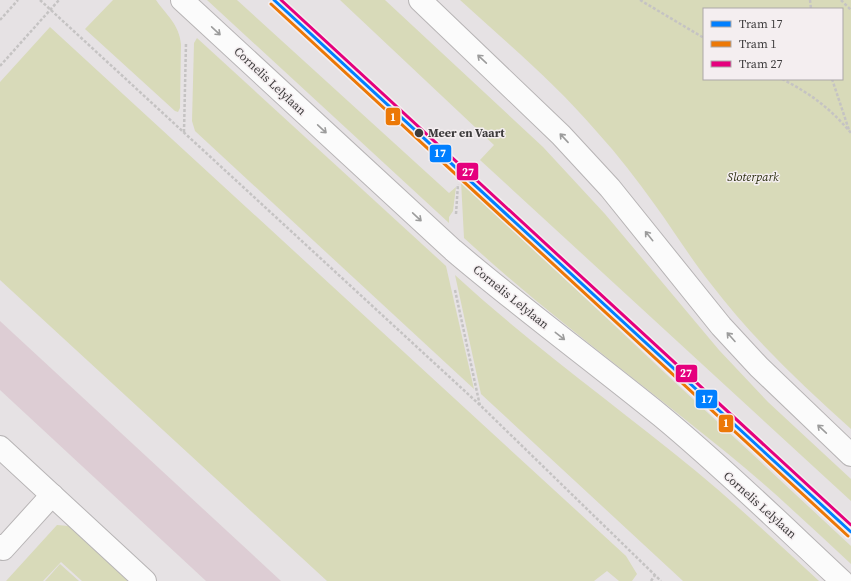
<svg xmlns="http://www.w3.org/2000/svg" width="851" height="581" font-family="'Source Serif 4',serif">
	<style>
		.green { fill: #d8dab9; fill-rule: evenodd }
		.building { fill: #ddcdd4 }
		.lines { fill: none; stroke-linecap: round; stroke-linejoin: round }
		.minor-casing { stroke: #b7b4b5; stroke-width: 24 }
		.secondary-casing { stroke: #b7b4b5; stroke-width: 24 }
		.path { stroke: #c5c3c3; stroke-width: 2.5; stroke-dasharray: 3 2; stroke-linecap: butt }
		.minor { stroke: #fbfbfb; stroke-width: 22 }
		.secondary { stroke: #fbfbfb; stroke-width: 22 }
		.tram-1-casing { stroke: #f4eef0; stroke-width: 6 }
		.tram-2-casing { stroke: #f4eef0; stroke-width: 6 }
		.tram-3-casing { stroke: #f4eef0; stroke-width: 6 }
		.tram-1 { stroke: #007fff; stroke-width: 3 }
		.tram-2 { stroke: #ec7806; stroke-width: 3 }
		.tram-3 { stroke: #e5007d; stroke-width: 3 }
		.oneway { stroke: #9c9c9c }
		.stop-dot { fill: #3e3c3d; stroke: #f4eef0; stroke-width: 1.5 }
		.labels { text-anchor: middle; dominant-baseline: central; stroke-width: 3; stroke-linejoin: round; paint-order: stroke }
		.street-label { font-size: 12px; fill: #3e3c3d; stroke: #f4eef0 }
		.stop-label { font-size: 12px; font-weight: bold; fill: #3e3c3d; stroke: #f4eef0; text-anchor: start }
		.park-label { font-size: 12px; font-style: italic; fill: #2b2e0f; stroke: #f4eef0 }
		.line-badge { stroke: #f4eef0; stroke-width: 1.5 }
		.badge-label { font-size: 11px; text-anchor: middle; font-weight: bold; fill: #fff }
	</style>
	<rect width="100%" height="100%" fill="#e6e2e4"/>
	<!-- green -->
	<g class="green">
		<path d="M113 0H156C167 16 179 24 181 44L180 108 178 112 175 111 85 29Z"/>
		<polygon points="207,0 237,0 449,193 456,187 453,211 449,217 449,223"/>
		<polygon points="340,0 385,0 543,147 605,214 719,350 768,402 851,479 851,501 480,160 494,145"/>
		<path d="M460 0H851V429C801 384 752 338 711 284 691 259 674 231 655 205 637 180 618 155 597 132 556 84 507 43 460 0ZM704 9H842V79H704Z"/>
		<polygon points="50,27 626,556 637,574 632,581 619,581 607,571 594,581 327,581 0,280 0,82"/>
		<polygon points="197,38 446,266 474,389 195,131 192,121 194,43"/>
		<path d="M461 181 666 374 851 546V564C810 526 770 488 727 453 639 381 548 315 464 238Z"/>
		<path d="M455 275C532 346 617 406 697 472 739 507 779 544 819 581H683L481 394Z"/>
		<polygon points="57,525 69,526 128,581 82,581 61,562 43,581 6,581"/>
		<polygon points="60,564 79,581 45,581"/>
	</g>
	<!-- building -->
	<polygon class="building" points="0,321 281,581 206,581 0,390"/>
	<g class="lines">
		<defs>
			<g id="minor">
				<polyline points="0,447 145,581"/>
				<polyline points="0,546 3,549 52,495"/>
			</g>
			<g id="secondary">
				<path d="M182 0 453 250C520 307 592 360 661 416 724 468 783 526 842 581"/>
				<polyline points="420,0 561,135 610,188 721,326 759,367 851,455"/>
			</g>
		</defs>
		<!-- minor casing -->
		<use href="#minor" class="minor-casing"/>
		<!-- secondary casing -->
		<use href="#secondary" class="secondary-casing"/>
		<!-- path -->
		<g class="path">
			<polyline points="40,0 481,406 661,581"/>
			<polyline points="640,0 704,38"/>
			<polyline points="810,0 811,9"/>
			<polyline points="841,0 851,10"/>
			<polyline points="0,20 18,0"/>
			<polyline points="0,66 59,0"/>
			<path d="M782 79C811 94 830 108 851 133"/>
			<polyline points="832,79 849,130"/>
			<polyline points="184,132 186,43"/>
			<polyline points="456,214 458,184"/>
			<polyline points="455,290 480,406"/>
			<polyline points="651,581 655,575"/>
		</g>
		<!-- minor -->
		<use href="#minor" class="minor"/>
		<!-- secondary -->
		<use href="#secondary" class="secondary"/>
		<defs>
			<polyline id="tram-1" points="274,0 851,532"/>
			<polyline id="tram-2" points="271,4 848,536"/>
			<polyline id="tram-3" points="281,0 851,525"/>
		</defs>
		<!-- tram-1 casing -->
		<use href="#tram-1" class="tram-1-casing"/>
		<!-- tram-2 casing -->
		<use href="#tram-2" class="tram-2-casing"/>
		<!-- tram-3 casing -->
		<use href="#tram-3" class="tram-3-casing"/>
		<!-- tram-1 -->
		<use href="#tram-1" class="tram-1"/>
		<!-- tram-2 -->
		<use href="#tram-2" class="tram-2"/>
		<!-- tram-3 -->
		<use href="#tram-3" class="tram-3"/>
	</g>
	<!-- one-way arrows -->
	<defs><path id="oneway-shaft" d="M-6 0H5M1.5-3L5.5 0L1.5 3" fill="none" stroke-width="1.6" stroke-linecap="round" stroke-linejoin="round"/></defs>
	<g class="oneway">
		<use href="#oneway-shaft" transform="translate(216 31) rotate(43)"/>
		<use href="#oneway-shaft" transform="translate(482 59) rotate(-137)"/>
		<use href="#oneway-shaft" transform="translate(322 129) rotate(43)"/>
		<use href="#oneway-shaft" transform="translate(564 138) rotate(-133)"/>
		<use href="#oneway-shaft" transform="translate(417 217) rotate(43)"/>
		<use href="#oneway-shaft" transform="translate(649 236) rotate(-129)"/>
		<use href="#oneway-shaft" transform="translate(560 336) rotate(38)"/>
		<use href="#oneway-shaft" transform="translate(731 337) rotate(-132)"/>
		<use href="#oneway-shaft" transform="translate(822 429) rotate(-137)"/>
	</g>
	<!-- markers -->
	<circle class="stop-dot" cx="419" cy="133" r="5"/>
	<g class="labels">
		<!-- street labels -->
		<g class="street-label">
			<text transform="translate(270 81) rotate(43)">Cornelis Lelylaan</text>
			<text transform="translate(511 297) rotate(39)">Cornelis Lelylaan</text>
			<text transform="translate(760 505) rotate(42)">Cornelis Lelylaan</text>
		</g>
		<!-- stop labels -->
		<g class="stop-label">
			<text x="428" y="133">Meer en Vaart</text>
		</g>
		<!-- park labels -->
		<g class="park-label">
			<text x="753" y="177">Sloterpark</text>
		</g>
	</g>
	<g class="line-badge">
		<rect x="385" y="107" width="16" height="19" rx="4" fill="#ec7806"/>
		<rect x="429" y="144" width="23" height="19" rx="4" fill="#007fff"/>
		<rect x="456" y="162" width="23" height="19" rx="4" fill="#e5007d"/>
		<rect x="675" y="364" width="23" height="19" rx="4" fill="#e5007d"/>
		<rect x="695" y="389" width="23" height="20" rx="4" fill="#007fff"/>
		<rect x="718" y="414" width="16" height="19" rx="4" fill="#ec7806"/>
	</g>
	<g class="badge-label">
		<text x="393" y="121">1</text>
		<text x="440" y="157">17</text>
		<text x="468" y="176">27</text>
		<text x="686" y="377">27</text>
		<text x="707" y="403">17</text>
		<text x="726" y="427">1</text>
	</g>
	<!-- legend -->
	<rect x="703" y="8" width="140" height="72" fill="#f4eef0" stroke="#aba7a8"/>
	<rect x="711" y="21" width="20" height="6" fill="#007fff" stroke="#aba7a8"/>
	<text x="739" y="28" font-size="12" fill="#3e3c3d">Tram 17</text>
	<rect x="711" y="41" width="20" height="6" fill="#ec7806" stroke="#aba7a8"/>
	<text x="739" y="48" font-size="12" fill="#3e3c3d">Tram 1</text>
	<rect x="711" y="61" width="20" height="6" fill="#e5007d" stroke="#aba7a8"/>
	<text x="739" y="68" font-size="12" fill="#3e3c3d">Tram 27</text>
</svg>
